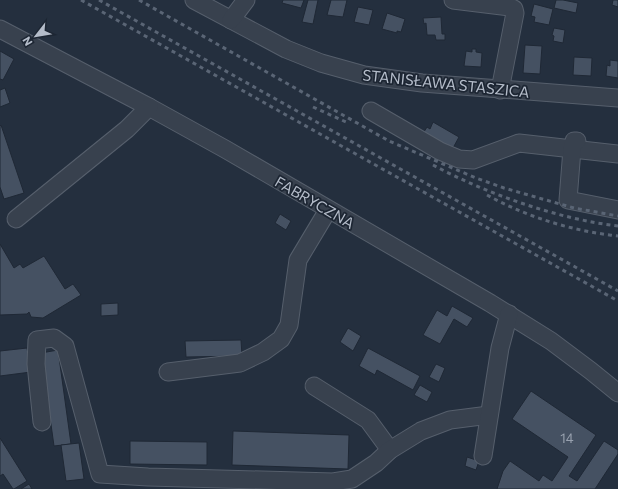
<svg xmlns="http://www.w3.org/2000/svg" width="618" height="489" font-family="Commissioner,sans-serif">
	<style>
		.building { fill: #455162; stroke: #1f2835 }
		.lines { fill: none; stroke-linecap: round; stroke-linejoin: round }
		.minor-casing { stroke: #565f6c; stroke-width: 19 }
		.minor { stroke: #38414e; stroke-width: 17 }
		.rail { stroke: #5a6575; stroke-width: 3; stroke-dasharray: 4 4; stroke-linecap: butt }
		.labels { text-anchor: middle; dominant-baseline: central; stroke-width: 3.5; stroke-linejoin: round; paint-order: stroke }
		.number-label { font-size: 13px; fill: #98a1af }
		.street-label { font-size: 15px; fill: #b4bcc9; stroke: #1d2633 }
	</style>
	<rect width="100%" height="100%" fill="#242f3e"/>
	<!-- building -->
	<g class="building">
		<polygon points="283,0 304,0 301,8 282,3"/>
		<polygon points="308,0 318,0 313,24 302,22"/>
		<polygon points="331,0 347,0 343,17 327,15"/>
		<polygon points="556,0 563,0 578,3 576,13 554,8"/>
		<polygon points="613,0 618,0 618,7 612,5"/>
		<polygon points="534,4 553,9 549,25 534,22 535,17 531,16"/>
		<polygon points="358,7 373,10 369,25 354,22"/>
		<polygon points="387,13 405,19 401,32 397,31 397,33 382,29"/>
		<polygon points="441,17 442,34 445,34 445,40 436,40 435,35 427,35 426,23 424,24 423,18"/>
		<polygon points="554,28 565,30 563,43 553,41 554,36 552,35"/>
		<polygon points="525,45 542,46 540,74 523,73"/>
		<polygon points="472,49 476,49 476,52 482,53 481,67 464,66 466,51 472,52"/>
		<polygon points="0,51 14,59 3,80 0,79"/>
		<polygon points="574,57 592,58 591,76 573,75"/>
		<polygon points="610,60 618,61 618,78 606,76 607,65 610,66"/>
		<polygon points="5,88 10,103 0,107 0,90"/>
		<polygon points="433,122 459,137 453,148 450,146 446,151 422,135 427,127 430,129"/>
		<polygon points="1,125 24,193 4,199 0,187 0,126"/>
		<polygon points="280,214 291,221 286,230 275,223"/>
		<polygon points="0,244 14,268 20,264 23,268 44,256 65,289 73,284 81,295 43,318 31,317 29,312 27,314 0,315"/>
		<polygon points="118,303 118,315 101,316 101,304"/>
		<polygon points="452,306 473,318 467,327 454,319 440,344 423,335 437,310 447,316"/>
		<polygon points="348,328 361,336 353,351 340,342"/>
		<polygon points="241,340 242,356 186,357 185,341"/>
		<polygon points="27,348 31,372 0,376 0,351"/>
		<polygon points="368,348 420,376 413,390 377,370 375,375 359,366"/>
		<polygon points="58,350 71,444 54,446 41,353"/>
		<polygon points="436,364 445,368 439,382 429,377"/>
		<polygon points="420,385 432,392 427,402 414,395"/>
		<polygon points="531,391 596,435 569,476 577,481 604,441 618,450 618,454 595,489 497,489 503,471 510,461 539,481 543,475 552,481 568,457 512,419"/>
		<polygon points="233,431 349,435 348,469 232,465"/>
		<polygon points="0,438 27,481 14,489 13,489 3,474 0,476"/>
		<polygon points="130,441 207,442 207,465 130,464"/>
		<polygon points="79,443 84,479 66,481 61,445"/>
		<polygon points="467,457 479,461 476,470 465,466"/>
		<polygon points="29,484 32,489 21,489"/>
	</g>
	<g class="lines">
		<defs>
			<g id="minor">
				<polyline points="194,0 286,49 321,63 364,75 422,83 618,98"/>
				<polyline points="453,0 510,7 514,9 515,13 500,90"/>
				<polyline points="231,20 246,0"/>
				<polyline points="0,29 149,107 225,149 490,303 551,341 591,371 618,393"/>
				<polyline points="371,111 440,151 459,159 473,160 519,143 618,154"/>
				<polyline points="577,141 574,141 572,149 568,200 618,210"/>
				<polyline points="16,219 127,129 149,107"/>
				<polyline points="168,372 240,363 263,352 281,339 289,325 298,260 328,210"/>
				<polyline points="314,386 368,420 390,450"/>
				<polyline points="42,422 36,364 37,340 54,338 65,346 100,474 148,477 333,482 352,479 376,463 390,450 421,431 450,420 489,415"/>
				<polyline points="483,456 500,348 509,314"/>
			</g>
		</defs>
		<!-- minor casing -->
		<use href="#minor" class="minor-casing"/>
		<!-- minor -->
		<use href="#minor" class="minor"/>
		<!-- rail -->
		<g class="rail">
			<polyline points="81,0 618,301"/>
			<polyline points="99,0 618,291"/>
			<polyline points="139,0 389,141 476,178 504,188 574,208 618,216"/>
			<polyline points="313,107 346,122"/>
			<path d="M433 165C487 194 558 219 618 226"/>
			<path d="M487 195C527 217 572 231 618 236"/>
		</g>
	</g>
	<g class="labels">
		<!-- number labels -->
		<g class="number-label">
			<text x="567" y="438">14</text>
		</g>
		<!-- street labels -->
		<g class="street-label">
			<text transform="translate(446 83) rotate(6)">STANISŁAWA STASZICA</text>
			<text transform="translate(315 202) rotate(30)">FABRYCZNA</text>
		</g>
	</g>
	<!-- north arrow -->
	<g transform="translate(36 36) rotate(239)" stroke="#1d2633" stroke-width="3" paint-order="stroke">
	<path d="M0-3L7 15L0 10L-7 15Z" fill="#b4bcc9"/>
	<text y="-6" font-size="11" font-weight="bold" text-anchor="middle" fill="#b4bcc9">N</text>
	</g>
</svg>
